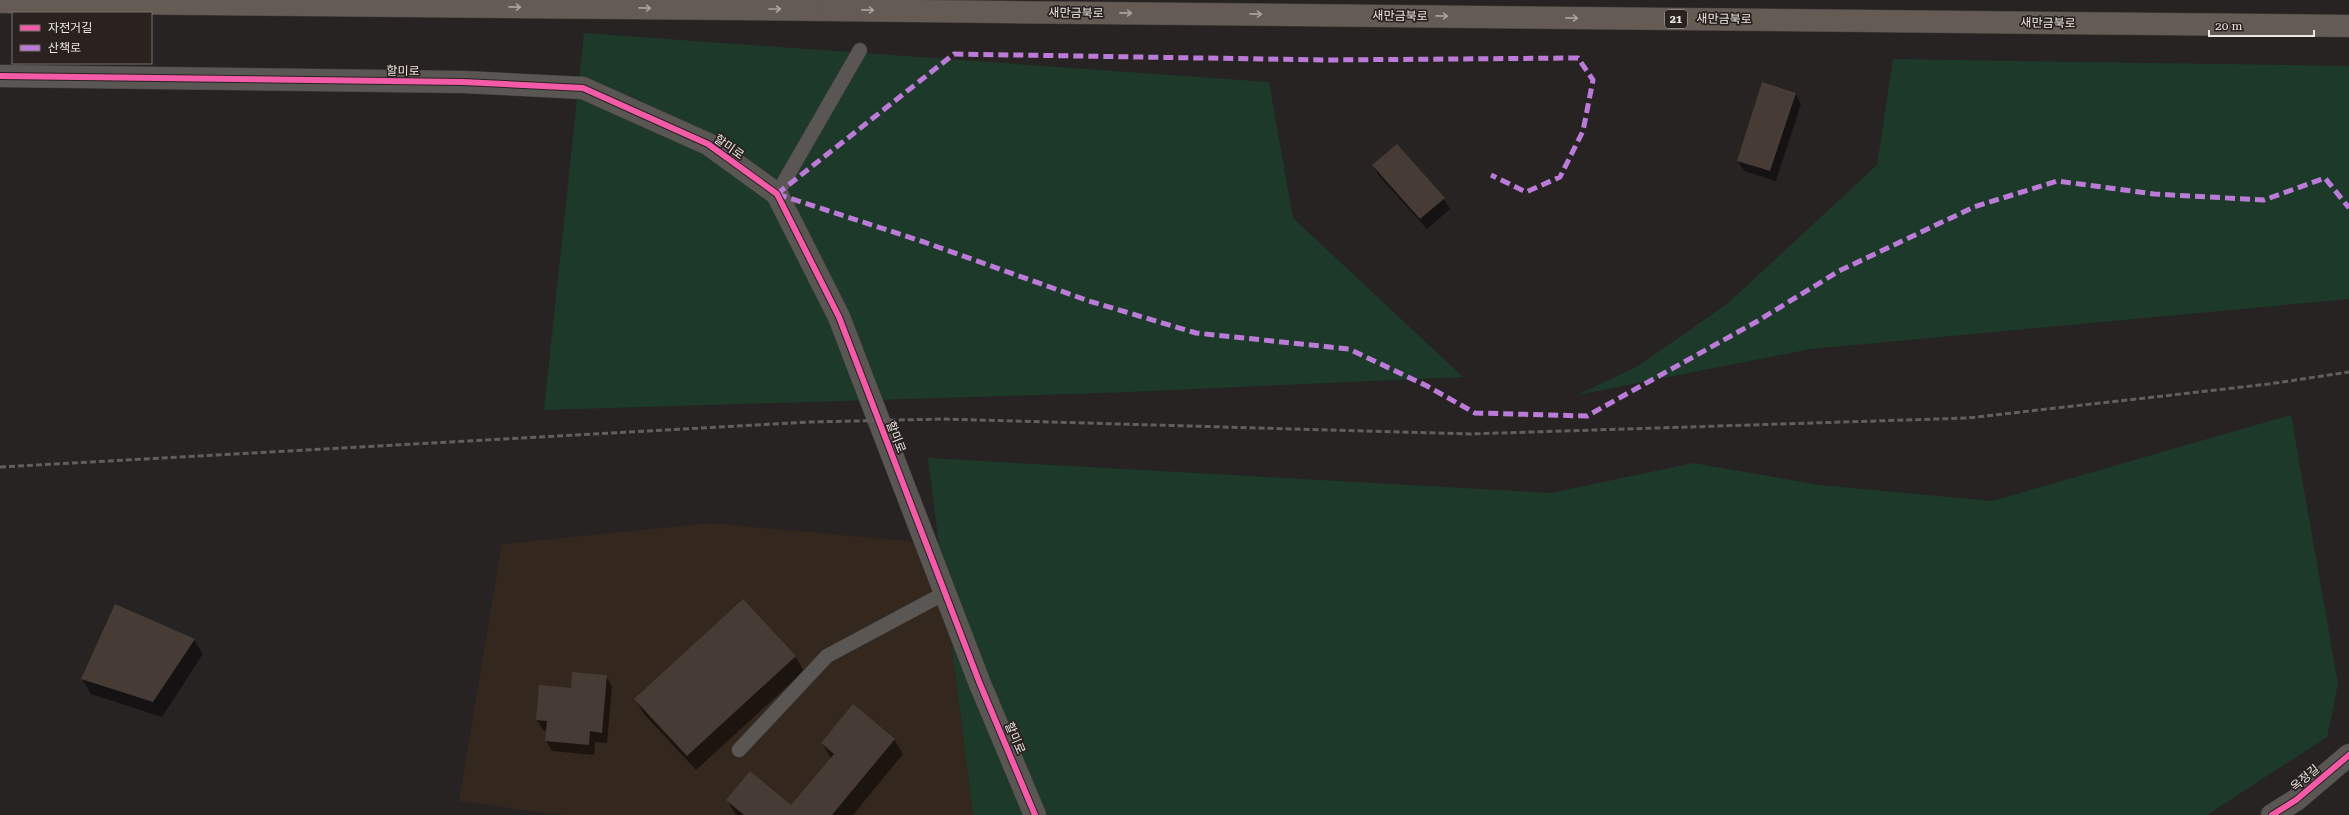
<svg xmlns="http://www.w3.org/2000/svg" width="2349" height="815" font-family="'Roboto Serif','Noto Sans KR',serif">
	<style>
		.commercial { fill: #34271d }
		.green { fill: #1d392a }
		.shadow { fill: #0007 }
		.building { fill: #463b35 }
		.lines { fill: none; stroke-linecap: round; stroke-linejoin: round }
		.lane-casing { stroke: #44413f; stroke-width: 15 }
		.street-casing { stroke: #44413f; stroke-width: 23 }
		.highway-casing { stroke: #44413f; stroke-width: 23 }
		.lane { stroke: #595654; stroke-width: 14 }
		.street { stroke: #595654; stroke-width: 22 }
		.highway { stroke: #645b54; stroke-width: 22 }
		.rail { stroke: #625e5e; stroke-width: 3; stroke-dasharray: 6 3; stroke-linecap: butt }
		.highway-bridge-casing { stroke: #44413f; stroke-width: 23; stroke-linecap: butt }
		.highway-bridge { stroke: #645b54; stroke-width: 22 }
		.quiet { stroke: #bd7bd9; stroke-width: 5; stroke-dasharray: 10 5; stroke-linecap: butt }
		.cycleway-casing { stroke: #2a221f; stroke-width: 8 }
		.cycleway { stroke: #f35aa7; stroke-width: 6 }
		.oneway { stroke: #a8a19c }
		.labels { text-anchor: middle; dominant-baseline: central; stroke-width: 3.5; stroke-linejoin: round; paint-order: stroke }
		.shield { fill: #2a221f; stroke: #b2acaa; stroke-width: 1 }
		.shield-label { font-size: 11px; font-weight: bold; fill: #ece7e5 }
		.street-label { font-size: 12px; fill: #ece7e5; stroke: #2a221f }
	</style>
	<rect width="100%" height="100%" fill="#272322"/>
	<!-- commercial -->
	<polygon class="commercial" points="710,523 939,544 973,815 562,815 459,801 502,544"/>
	<!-- green -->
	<g class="green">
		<polygon points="584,33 1269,82 1293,218 1463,377 1104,393 544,410"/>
		<polygon points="1893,59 2349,66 2349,299 1811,349 1577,395 1638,366 1727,304 1877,165"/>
		<polygon points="2291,415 2338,684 2327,737 2207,815 973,815 928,458 1551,493 1693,463 1820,485 1992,501"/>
	</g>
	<!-- shadow -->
	<g class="shadow">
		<polygon points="1795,93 1801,104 1776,181 1744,171 1738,161"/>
		<polygon points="1373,165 1444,199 1450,209 1427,229 1379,176"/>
		<polygon points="194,640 203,654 162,717 91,694 82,679"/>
		<polygon points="795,656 804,671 696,770 644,714 635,699"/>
		<polygon points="606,676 612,686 607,743 595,742 594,755 552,751 546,741 547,731 543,730 537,720 572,689"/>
		<polygon points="894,739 903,754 853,815 736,815 727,800 791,807 831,758 822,743"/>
	</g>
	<!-- building -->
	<g class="building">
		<polygon points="1762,82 1796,93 1770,171 1737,161"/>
		<polygon points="1397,144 1445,198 1420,219 1372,165"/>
		<polygon points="743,599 796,656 687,756 634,699"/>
		<polygon points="115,604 195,639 153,702 81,679"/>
		<polygon points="572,672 607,675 602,733 590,731 589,745 545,741 547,721 536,720 539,685 571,688"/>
		<polygon points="853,704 895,739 832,815 744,815 726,800 750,771 791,805 834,754 821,743"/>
	</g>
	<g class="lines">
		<defs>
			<g id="lane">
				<polyline points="777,194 860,50"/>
				<polyline points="739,750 827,656 945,593"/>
			</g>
			<g id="street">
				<polyline points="0,76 463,82 583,88 708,144 777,194 839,317 980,684 1035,815"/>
				<polyline points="2272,815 2296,800 2349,755"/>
			</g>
			<g id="highway">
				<polyline points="0,2 829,10"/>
				<polyline points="1003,12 2349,26"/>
			</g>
		</defs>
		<!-- lane casing -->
		<use href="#lane" class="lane-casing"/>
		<!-- street casing -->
		<use href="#street" class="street-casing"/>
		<!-- highway casing -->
		<use href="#highway" class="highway-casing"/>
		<!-- lane -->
		<use href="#lane" class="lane"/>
		<!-- street -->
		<use href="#street" class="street"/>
		<!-- highway -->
		<use href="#highway" class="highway"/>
		<!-- rail -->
		<polyline class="rail" points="0,467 810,422 943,419 1470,434 1968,418 2269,384 2349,372"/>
		<defs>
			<polyline id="highway-bridge" points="829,10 1003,12"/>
		</defs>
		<!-- highway-bridge casing -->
		<use href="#highway-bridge" class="highway-bridge-casing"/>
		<!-- highway-bridge -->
		<use href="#highway-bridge" class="highway-bridge"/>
		<!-- quiet -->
		<g class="quiet">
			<polyline points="777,194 924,242 1089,301 1196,333 1349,349 1427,386 1475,413 1587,416 1756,322 1839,271 1974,207 2057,181 2154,194 2264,200 2325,178 2349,208"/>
			<polyline points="777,194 954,54 1324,60 1578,58 1593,80 1583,131 1560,177 1526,192 1491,175"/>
		</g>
		<defs>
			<g id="cycleway">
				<polyline points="0,76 463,82 583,88 708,144 777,194 839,317 980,684 1035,815"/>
				<polyline points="2272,815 2296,800 2349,755"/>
			</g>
		</defs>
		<!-- cycleway casing -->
		<use href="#cycleway" class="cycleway-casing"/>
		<!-- cycleway -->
		<use href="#cycleway" class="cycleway"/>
	</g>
	<!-- one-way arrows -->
	<defs><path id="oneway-shaft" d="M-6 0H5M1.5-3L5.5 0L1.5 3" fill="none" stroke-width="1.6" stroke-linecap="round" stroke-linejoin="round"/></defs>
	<g class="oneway">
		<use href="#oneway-shaft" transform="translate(515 7) rotate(1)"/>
		<use href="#oneway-shaft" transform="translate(645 8) rotate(1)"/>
		<use href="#oneway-shaft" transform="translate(775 9)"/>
		<use href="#oneway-shaft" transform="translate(868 10) rotate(1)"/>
		<use href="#oneway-shaft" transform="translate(1126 13) rotate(1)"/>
		<use href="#oneway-shaft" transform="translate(1256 14) rotate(1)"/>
		<use href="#oneway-shaft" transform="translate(1442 16) rotate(1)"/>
		<use href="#oneway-shaft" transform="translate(1572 18) rotate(1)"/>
	</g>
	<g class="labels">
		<!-- shield labels -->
		<rect class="shield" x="1665" y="10" width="22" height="18" rx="3"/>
		<g class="shield-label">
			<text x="1676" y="19">21</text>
		</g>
		<!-- street labels -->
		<g class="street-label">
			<text transform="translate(1076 13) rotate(1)">새만금북로</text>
			<text transform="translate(1400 16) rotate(1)">새만금북로</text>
			<text transform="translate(1724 19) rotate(1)">새만금북로</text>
			<text transform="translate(2048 23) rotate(1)">새만금북로</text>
			<text transform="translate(403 71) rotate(1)">할미로</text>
			<text transform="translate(729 147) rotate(35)">할미로</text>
			<text transform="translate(896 437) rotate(69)">할미로</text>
			<text transform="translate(1015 738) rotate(67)">할미로</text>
			<text transform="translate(2305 778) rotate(-40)">옥정길</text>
		</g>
	</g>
	<!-- legend -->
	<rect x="12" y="12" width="140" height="52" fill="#2a221f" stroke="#78716e"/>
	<rect x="20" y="25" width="20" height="6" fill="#f35aa7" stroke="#78716e"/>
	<text x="48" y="32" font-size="12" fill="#ece7e5">자전거길</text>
	<rect x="20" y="45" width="20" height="6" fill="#bd7bd9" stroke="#78716e"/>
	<text x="48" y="52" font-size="12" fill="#ece7e5">산책로</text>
	<!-- scale -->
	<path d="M2209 30v6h105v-6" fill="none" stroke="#ece7e5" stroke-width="2"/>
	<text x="2215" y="30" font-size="12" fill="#ece7e5" stroke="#2a221f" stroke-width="3" paint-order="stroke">20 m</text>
</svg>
